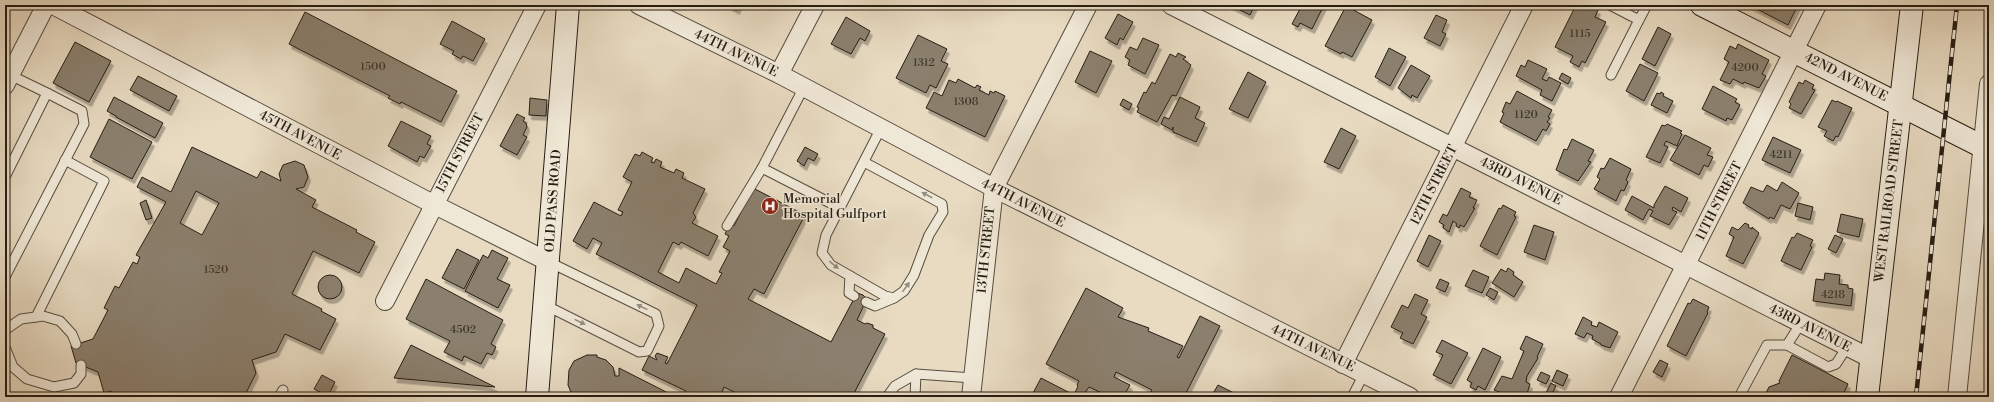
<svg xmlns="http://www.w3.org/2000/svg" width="1994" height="402" font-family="'Libre Bodoni',serif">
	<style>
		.building { fill: #8b806e; stroke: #261d13; fill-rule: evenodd; filter: url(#shadow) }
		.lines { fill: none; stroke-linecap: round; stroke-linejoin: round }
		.lane-casing { stroke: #564c3f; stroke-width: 11 }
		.street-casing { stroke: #564c3f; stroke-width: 20 }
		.secondary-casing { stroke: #261d13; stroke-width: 24 }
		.lane { stroke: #f0e8d7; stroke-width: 9 }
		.street { stroke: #f0e8d7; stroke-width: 18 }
		.secondary { stroke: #f0e8d7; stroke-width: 22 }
		.rail-casing { stroke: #261d13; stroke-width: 4.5 }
		.rail { stroke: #f0e8d7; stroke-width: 3; stroke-dasharray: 9; stroke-linecap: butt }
		.oneway { fill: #958d7f }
		.labels { text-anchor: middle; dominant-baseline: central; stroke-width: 3; stroke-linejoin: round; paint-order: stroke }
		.number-label { font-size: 11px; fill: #3f362a }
		.street-label { font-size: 13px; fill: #261d13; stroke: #f0e8d7 }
		.poi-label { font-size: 13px; fill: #261d13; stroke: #f0e8d7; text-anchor: start }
	</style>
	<defs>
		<filter id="shadow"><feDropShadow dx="2.5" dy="4.5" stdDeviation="0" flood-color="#0004"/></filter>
	</defs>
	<rect width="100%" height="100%" fill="#e8dbc2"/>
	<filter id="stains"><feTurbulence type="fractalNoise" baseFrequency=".005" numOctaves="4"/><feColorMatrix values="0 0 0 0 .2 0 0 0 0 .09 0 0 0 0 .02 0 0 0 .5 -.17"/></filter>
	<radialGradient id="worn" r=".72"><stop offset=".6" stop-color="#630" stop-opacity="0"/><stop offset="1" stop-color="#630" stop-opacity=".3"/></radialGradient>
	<!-- building -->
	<g class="building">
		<polygon points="728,5 739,5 737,10"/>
		<polygon points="1230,5 1255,5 1250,15"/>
		<polygon points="1302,5 1324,5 1312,29 1300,23 1298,27 1292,24"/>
		<polygon points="1578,5 1588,5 1598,10 1595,17 1606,22 1585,63 1582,61 1579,67 1570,62 1573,56 1555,47 1575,7 1577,7"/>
		<polygon points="1749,5 1798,5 1788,25"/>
		<polygon points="1346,6 1372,20 1352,57 1342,52 1341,54 1325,46"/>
		<polygon points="305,12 457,91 441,122 401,102 400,104 388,98 390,96 289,44"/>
		<polygon points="1118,14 1133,22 1123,40 1120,38 1117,45 1105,38"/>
		<polygon points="1436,15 1447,20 1442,32 1446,34 1440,46 1424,38"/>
		<polygon points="846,17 870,31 865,41 860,38 851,54 831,44"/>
		<polygon points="452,21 485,39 473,61 463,56 461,59 452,54 454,51 440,44"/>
		<polygon points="1658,27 1671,34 1655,66 1642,59"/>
		<polygon points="918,35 947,49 941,61 948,64 936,88 930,85 926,93 896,78"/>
		<polygon points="1143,38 1159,45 1145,74 1128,65 1130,60 1125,57 1130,47 1137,50"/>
		<polygon points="75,42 111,61 89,102 53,83"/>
		<polygon points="1738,44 1769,60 1762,74 1766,76 1759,88 1744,82 1743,84 1733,79 1730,84 1720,80 1729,62 1724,59 1730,46 1736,49"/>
		<polygon points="1389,48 1406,57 1390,86 1375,77"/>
		<polygon points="1090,51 1112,61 1096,93 1075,82"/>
		<polygon points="1178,53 1186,57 1183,59 1191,65 1176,96 1172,95 1157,122 1137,112 1139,108 1137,107 1144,92 1146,93 1152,82 1155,84 1170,54 1176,57"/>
		<polygon points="1528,60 1547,69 1542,79 1547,81 1549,77 1561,83 1552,101 1540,95 1542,90 1516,76 1521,65 1525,67"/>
		<polygon points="1640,64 1658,73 1644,101 1626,91"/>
		<polygon points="1411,65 1430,76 1417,98 1412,95 1411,98 1398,88"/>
		<polygon points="1248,72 1266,82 1248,118 1229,109"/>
		<polygon points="1562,73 1571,78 1568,84 1559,79"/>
		<polygon points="138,76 177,96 169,111 130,90"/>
		<polygon points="958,79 975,88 977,85 981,87 979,90 989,95 990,91 994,93 995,91 1005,96 985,137 926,108 934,92 942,96 949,80 956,83"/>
		<polygon points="1805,80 1814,85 1812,89 1815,90 1801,114 1789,108 1791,104 1789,102 1799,82 1803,84"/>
		<polygon points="1713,86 1737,99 1735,102 1740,105 1732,120 1727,118 1726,121 1702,109"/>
		<polygon points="1517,91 1552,110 1548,117 1550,118 1547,122 1550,124 1546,131 1543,129 1536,141 1500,122 1504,113 1502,112 1506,102 1510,104"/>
		<polygon points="1661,92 1664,94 1663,96 1673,101 1667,113 1651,105 1657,93 1660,94"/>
		<polygon points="114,97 163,123 155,138 116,117 116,116 107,111"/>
		<polygon points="1180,97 1200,107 1195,118 1205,123 1196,142 1173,132 1173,127 1172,130 1161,124 1164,117 1169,119"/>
		<polygon points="530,98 547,100 546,116 529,115"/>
		<polygon points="1123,99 1132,104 1129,110 1120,105"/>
		<polygon points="1832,100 1836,102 1837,101 1852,108 1838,137 1836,136 1833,141 1824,136 1827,131 1818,127"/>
		<polygon points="517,114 525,118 523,121 526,123 527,127 523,135 527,137 517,155 500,146"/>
		<polygon points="109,119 152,142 132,179 90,157"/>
		<polygon points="401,121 431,136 427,144 431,146 424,158 420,156 417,162 388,146"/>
		<polygon points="1667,124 1682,131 1680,133 1682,134 1677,146 1666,141 1664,145 1668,147 1660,163 1646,157 1662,125 1665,126"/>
		<polygon points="1341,128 1356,136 1339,169 1324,162"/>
		<polygon points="1685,135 1711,148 1707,155 1713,157 1708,167 1704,165 1699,175 1670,160"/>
		<polygon points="1773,137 1801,150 1790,173 1762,160"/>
		<polygon points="1572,139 1594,150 1588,161 1591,162 1578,181 1556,170 1564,149 1567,150"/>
		<path d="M192 147 257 178 261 171 281 181 279 174 283 165 295 161 304 165 308 177 304 187 296 189 316 200 312 207 357 230 356 232 375 242 359 273 313 251 292 294 322 309 321 311 336 319 320 350 285 334 276 352 252 360 256 373 244 397H145L144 394 133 397H113L111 391 104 393 98 372 76 363 71 346 93 339 108 310 104 308 115 286 119 288 133 262 137 264 140 257 136 255 166 202 137 187 142 177 171 192ZM196 191 219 203 202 235 180 223Z"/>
		<polygon points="805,147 818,154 814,161 808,158 804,166 797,161"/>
		<polygon points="642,152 653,158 651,162 654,163 656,159 662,162 660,167 674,173 676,169 684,173 682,178 705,189 693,213 696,217 692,223 718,236 708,256 681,242 679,245 673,242 658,272 679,283 686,268 716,284 722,273 719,272 730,251 723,247 729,236 725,234 730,224 734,226 753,188 805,215 764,294 754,289 748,299 831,342 857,293 863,295 867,299 862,304 864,305 857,320 865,324 867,323 873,325 873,328 885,334 852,397 744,397 724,387 722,392 728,395 727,397 683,397 686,391 642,370 649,356 657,360 655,356 657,353 668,357 665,363 667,364 697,305 596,254 602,243 593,238 587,249 573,241 594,202 621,216 623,212 618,210 632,182 623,177 635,154 640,156"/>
		<polygon points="1610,158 1631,169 1626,180 1628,182 1624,191 1621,190 1616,201 1594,189 1600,179 1597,177 1601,168 1604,169"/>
		<polygon points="1782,182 1799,193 1790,209 1781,205 1774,219 1770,217 1769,219 1743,203 1751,187 1763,192 1767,185 1777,191"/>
		<polygon points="1665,186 1688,198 1681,212 1673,207 1672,210 1677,212 1669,225 1650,216 1653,211 1649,209 1643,220 1625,210 1632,196 1654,208 1654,205"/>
		<polygon points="1461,188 1471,193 1469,197 1477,200 1473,208 1475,208 1464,227 1460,225 1459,228 1456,226 1457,224 1453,221 1449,232 1443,228 1444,225 1439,222 1443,214 1447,216"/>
		<polygon points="146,200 152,218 146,220 140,203"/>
		<polygon points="1798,203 1813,207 1810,220 1795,216"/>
		<polygon points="1503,205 1516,212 1514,216 1516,217 1497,255 1480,246 1499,208 1501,209"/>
		<polygon points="1841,214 1863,219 1859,237 1837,232"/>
		<polygon points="1745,223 1749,225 1748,227 1752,229 1752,227 1759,233 1743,264 1726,256 1734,237 1729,234 1732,227 1738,230"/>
		<polygon points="1534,225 1554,232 1545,260 1524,252"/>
		<polygon points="1797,233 1813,240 1810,246 1812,247 1801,270 1781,261 1792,237 1794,238"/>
		<polygon points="1429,235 1441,241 1428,267 1417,261"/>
		<polygon points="1835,235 1843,239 1836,253 1828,249"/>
		<polygon points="457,249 479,260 464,289 442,278"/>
		<polygon points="492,250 508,258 497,279 510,285 498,308 465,291 483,255 488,258"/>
		<polygon points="1508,268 1514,272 1513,275 1523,282 1514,297 1492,283 1501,269 1506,272"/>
		<polygon points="1473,270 1489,277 1482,293 1465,286"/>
		<polygon points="1825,273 1840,275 1839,284 1848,285 1848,288 1853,289 1851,306 1813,301 1816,279 1824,280"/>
		<circle cx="330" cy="287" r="12"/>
		<polygon points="426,279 503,320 491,344 496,347 492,355 487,353 481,364 464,356 462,361 444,352 450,341 406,319"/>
		<polygon points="1440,279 1449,283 1445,292 1436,288"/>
		<polygon points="1086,288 1123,308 1118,317 1149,328 1148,331 1183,346 1177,357 1179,358 1200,316 1220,326 1184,397 1148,397 1152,390 1116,372 1114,377 1130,385 1123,397 1110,397 1089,387 1082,397 1031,397 1041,378 1074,395 1078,386 1077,385 1079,381 1046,364"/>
		<polygon points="1490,288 1498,292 1494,300 1486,295"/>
		<polygon points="1415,294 1428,300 1421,314 1427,317 1413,344 1400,338 1403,333 1391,327 1402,305 1408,308"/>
		<polygon points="1693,299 1709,307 1707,312 1708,313 1686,356 1667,346 1688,303 1690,304"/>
		<polygon points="1583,317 1592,322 1591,325 1597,327 1599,322 1618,332 1610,348 1601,345 1601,344 1592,339 1593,336 1587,333 1584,338 1575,334"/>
		<polygon points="1526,336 1543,344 1537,357 1538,358 1527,376 1526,382 1530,384 1526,397 1507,397 1507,395 1494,390 1502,376 1512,379 1524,351 1520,349"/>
		<polygon points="1442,340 1468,353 1451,384 1433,375 1443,355 1436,352"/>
		<polygon points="411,345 495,387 394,378"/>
		<polygon points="1483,348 1501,357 1485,390 1478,386 1476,390 1470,387 1472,383 1467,380"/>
		<polygon points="587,355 597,355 597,357 606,360 613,367 615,376 619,376 619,368 676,397 573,397 568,385 569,370 574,361"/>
		<polygon points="1792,355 1848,384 1842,397 1831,397 1823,392 1806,397 1764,397 1769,387 1780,383 1779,381"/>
		<polygon points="1660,360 1668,364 1662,377 1653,372"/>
		<polygon points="1557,370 1568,375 1563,386 1552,381"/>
		<polygon points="1541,372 1550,376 1546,384 1537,380"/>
		<polygon points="322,375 335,382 328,396 314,389"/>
		<polygon points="1551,383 1556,386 1553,392 1564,397 1544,397"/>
		<polygon points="1218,385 1242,397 1211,397"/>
	</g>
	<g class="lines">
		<defs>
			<g id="lane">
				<polyline points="1610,5 1639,20 1647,5"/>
				<polyline points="1611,75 1639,20"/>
				<polyline points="804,87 762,168 840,208"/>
				<polyline points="864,162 942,204 943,212 929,235 914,275 904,291 894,298 885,296 831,265 822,253 826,235 881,128"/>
				<polyline points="5,177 47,93 10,75"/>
				<polyline points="727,226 762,168"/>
				<polyline points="850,276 849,293 854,296"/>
				<polyline points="5,277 84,124 82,111 47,93"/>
				<polyline points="866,302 875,306 894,298"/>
				<polyline points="545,305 639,352 647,351 659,326 656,314 549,262"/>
				<polyline points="36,317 104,181 65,160"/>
				<polyline points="5,330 21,319 43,316 60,321 72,334 76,344"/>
				<polyline points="1787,345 1828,367 1836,364 1847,347"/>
				<polyline points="5,347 13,367 27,379 54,387 74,383 81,374 81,365"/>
				<polyline points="279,397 283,390"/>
				<polyline points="887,397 895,386 916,374 973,378"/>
				<polyline points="915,397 916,374"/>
				<polyline points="1352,397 1364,374"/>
				<polyline points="1739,397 1767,345 1787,345 1801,323"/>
			</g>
			<g id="street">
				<polyline points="53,5 433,204 549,262"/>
				<polyline points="639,5 779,74 994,188 1410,397"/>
				<polyline points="1171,5 1870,358"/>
				<polyline points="779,74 815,5"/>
				<polyline points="5,85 46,5"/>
				<polyline points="385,301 537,5"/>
				<polyline points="1343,364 1524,5"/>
				<polyline points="971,397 994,188 1088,5"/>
				<polyline points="1619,397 1817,5"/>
				<polyline points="1957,397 1989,84"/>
			</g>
			<g id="secondary">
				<polyline points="1702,5 1989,150"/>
				<polyline points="537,397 568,5"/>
				<polyline points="1867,397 1912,5"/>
			</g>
		</defs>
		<!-- lane casing -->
		<use href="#lane" class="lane-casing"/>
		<!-- street casing -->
		<use href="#street" class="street-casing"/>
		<!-- secondary casing -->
		<use href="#secondary" class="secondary-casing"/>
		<!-- lane -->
		<use href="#lane" class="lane"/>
		<!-- street -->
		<use href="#street" class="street"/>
		<!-- secondary -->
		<use href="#secondary" class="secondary"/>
		<defs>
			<polyline id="rail" points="1916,397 1957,5"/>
		</defs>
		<!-- rail casing -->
		<use href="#rail" class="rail-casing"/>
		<!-- rail -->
		<use href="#rail" class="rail"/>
	</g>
	<!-- one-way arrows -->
	<defs><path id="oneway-solid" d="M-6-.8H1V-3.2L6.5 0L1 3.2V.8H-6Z"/></defs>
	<g class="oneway">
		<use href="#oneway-solid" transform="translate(927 195) rotate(-152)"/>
		<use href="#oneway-solid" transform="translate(834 265) rotate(39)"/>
		<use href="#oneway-solid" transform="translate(906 287) rotate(-54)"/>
		<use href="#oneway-solid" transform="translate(642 307) rotate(-154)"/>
		<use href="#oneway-solid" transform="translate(580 322) rotate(26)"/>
	</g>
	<!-- icons -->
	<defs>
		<symbol id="hospital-disc" viewBox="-11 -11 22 22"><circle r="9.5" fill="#8f2418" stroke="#f0e8d7"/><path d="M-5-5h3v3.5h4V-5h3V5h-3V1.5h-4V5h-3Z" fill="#fff"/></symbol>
	</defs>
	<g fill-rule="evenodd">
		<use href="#hospital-disc" x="760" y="196" width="20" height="20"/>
	</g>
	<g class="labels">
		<!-- number labels -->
		<g class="number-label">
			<text x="1580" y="34">1115</text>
			<text x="924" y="63">1312</text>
			<text x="373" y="67">1500</text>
			<text x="1745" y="68">4200</text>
			<text x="966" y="102">1308</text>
			<text x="1526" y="115">1120</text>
			<text x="1781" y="155">4211</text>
			<text x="216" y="270">1520</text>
			<text x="1833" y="295">4218</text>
			<text x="463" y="330">4502</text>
		</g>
		<!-- street labels -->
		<g class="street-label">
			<text transform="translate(736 53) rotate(26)">44TH AVENUE</text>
			<text transform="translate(1846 77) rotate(27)">42ND AVENUE</text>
			<text transform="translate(300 135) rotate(28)">45TH AVENUE</text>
			<text transform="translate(460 153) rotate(-62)">15TH STREET</text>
			<text transform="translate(1521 181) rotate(27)">43RD AVENUE</text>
			<text transform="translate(1434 185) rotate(-63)">12TH STREET</text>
			<text transform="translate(553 201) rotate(-86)">OLD PASS ROAD</text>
			<text transform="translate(1719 201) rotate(-63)">11TH STREET</text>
			<text transform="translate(1889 201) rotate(-83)">WEST RAILROAD STREET</text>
			<text transform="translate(1023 203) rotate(27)">44TH AVENUE</text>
			<text transform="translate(986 250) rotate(-84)">13TH STREET</text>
			<text transform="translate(1810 328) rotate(27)">43RD AVENUE</text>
			<text transform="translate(1313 348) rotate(26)">44TH AVENUE</text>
		</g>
		<!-- poi labels -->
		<g class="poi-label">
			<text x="783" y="199">Memorial<tspan x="783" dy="15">Hospital Gulfport</tspan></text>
		</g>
	</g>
	<!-- margin -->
	<rect width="1994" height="402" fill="none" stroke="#e8dbc2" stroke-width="20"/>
	<rect x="6" y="6" width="1982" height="390" fill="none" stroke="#261d13" stroke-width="2"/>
	<rect x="10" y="10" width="1974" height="382" fill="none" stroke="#261d13"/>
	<rect width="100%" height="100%" filter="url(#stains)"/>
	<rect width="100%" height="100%" fill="url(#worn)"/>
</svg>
